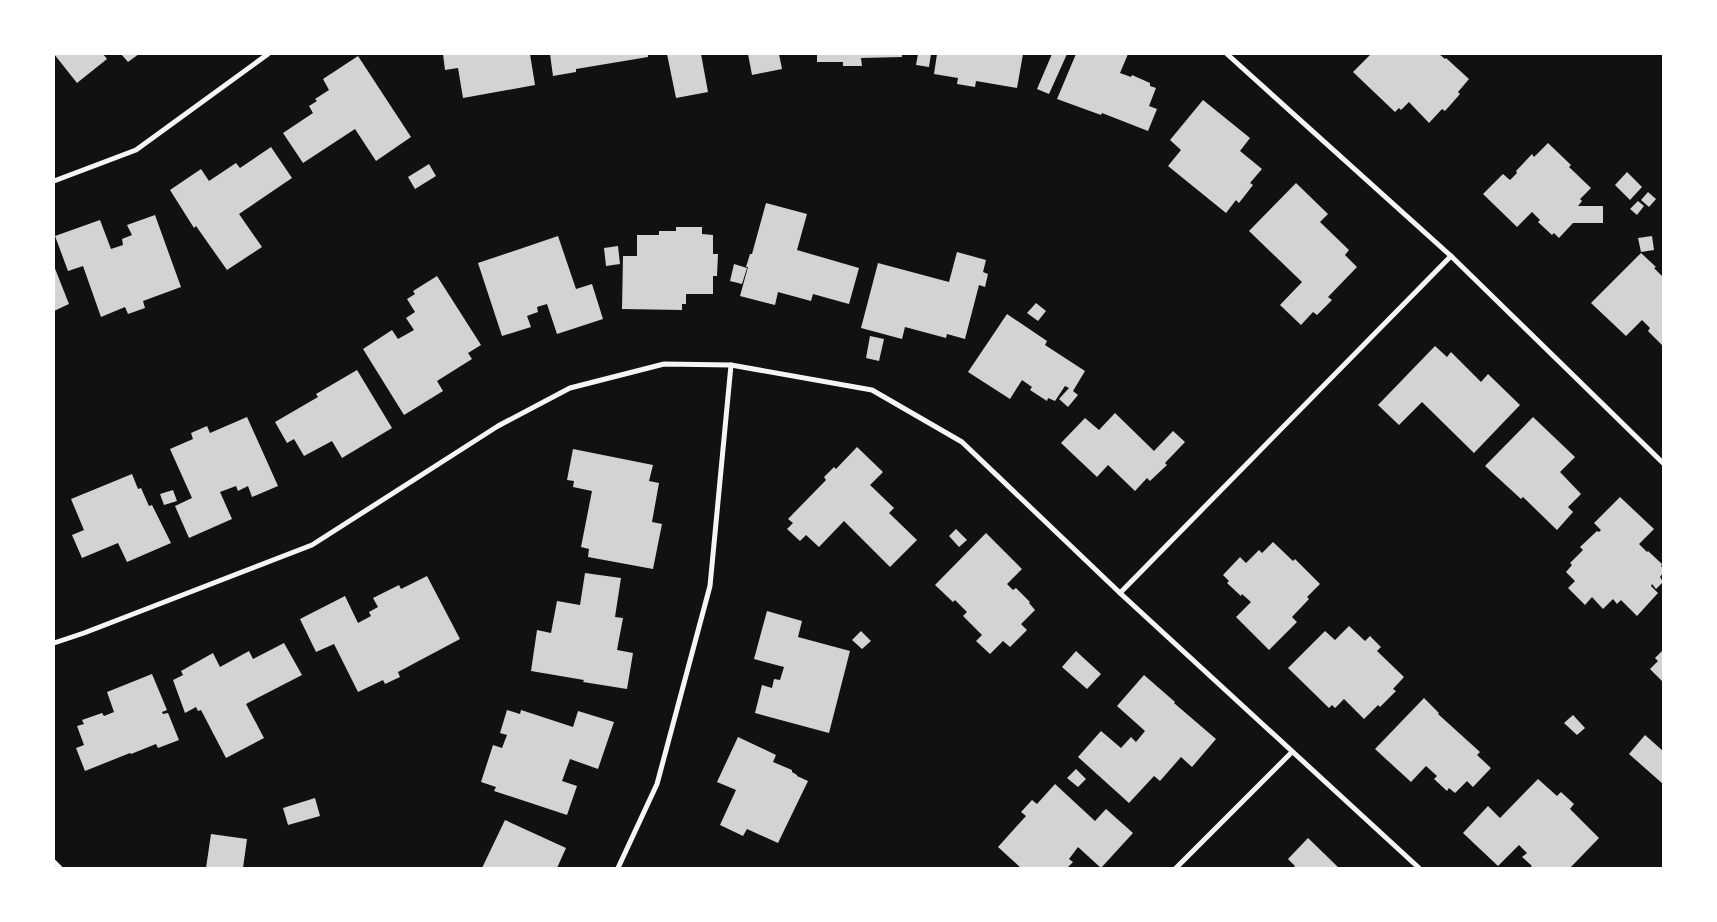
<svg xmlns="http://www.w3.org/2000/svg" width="1717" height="922" font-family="'Roboto Serif',serif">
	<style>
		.building { fill: #d3d3d3 }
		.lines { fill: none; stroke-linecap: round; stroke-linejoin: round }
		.minor { stroke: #f5f5f5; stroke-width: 5 }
	</style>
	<rect width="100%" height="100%" fill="#111"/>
	<!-- building -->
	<g class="building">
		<polygon points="54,54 103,54 107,59 77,83"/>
		<polygon points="121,54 139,54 128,62"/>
		<polygon points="443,54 530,54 535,85 463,98 458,68 445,70"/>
		<polygon points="550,54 648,54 648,57 576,69 576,72 553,76"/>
		<polygon points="667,54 701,54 708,92 676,98"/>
		<polygon points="748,54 779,54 782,69 752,75"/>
		<polygon points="817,54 902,54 902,57 861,58 862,66 843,66 843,62 817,62"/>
		<polygon points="918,54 931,54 929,67 916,65"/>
		<polygon points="937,54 1023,54 1017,88 976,81 975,87 957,84 958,78 934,74"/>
		<polygon points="1052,54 1067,54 1049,94 1037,89"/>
		<polygon points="1076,54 1128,54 1120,73 1131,77 1132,75 1150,83 1150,86 1156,88 1149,106 1157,109 1148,131 1102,113 1101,115 1057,99"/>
		<polygon points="1371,54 1439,54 1445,59 1446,58 1469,79 1458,92 1460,94 1445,111 1442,109 1429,123 1409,102 1401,110 1399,108 1395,112 1353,72"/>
		<polygon points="358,56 411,137 376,161 355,129 303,163 283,133 313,113 309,106 317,101 315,99 329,90 323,79"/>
		<polygon points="1203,100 1250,138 1240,151 1262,169 1250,183 1253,185 1239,203 1236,200 1226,213 1168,166 1181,150 1170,140"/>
		<polygon points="1548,143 1571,165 1569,167 1591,188 1580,199 1582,201 1578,206 1603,206 1603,223 1573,223 1559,238 1554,233 1552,235 1538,222 1540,220 1532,212 1517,227 1483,194 1503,174 1510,180 1517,173 1516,171 1532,154 1534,157"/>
		<polygon points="271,147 292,178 239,214 262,247 227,270 196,226 194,228 170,190 201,169 209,181 236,163 240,168"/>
		<polygon points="429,164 436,176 415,189 408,177"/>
		<polygon points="1627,172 1642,187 1630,200 1615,185"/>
		<polygon points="1296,183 1328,214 1320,222 1349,250 1345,255 1357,267 1328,297 1332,300 1317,315 1313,312 1301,325 1280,305 1302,282 1249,231"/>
		<polygon points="1648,192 1656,199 1649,207 1641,200"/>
		<polygon points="1638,201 1644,206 1637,215 1630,209"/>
		<polygon points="766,203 807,214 797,250 859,268 849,304 813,294 811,301 778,292 775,305 740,296 748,267 746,267 750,254 752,254"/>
		<polygon points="155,215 181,287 143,301 145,308 128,314 125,307 101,317 83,266 68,271 55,236 100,220 111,249 123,245 122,239 132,235 127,225"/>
		<polygon points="676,227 702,227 702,234 713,235 713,254 718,254 717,276 713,276 713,294 686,294 686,304 682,304 682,310 622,309 623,256 637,256 637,235 659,235 659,231 676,231"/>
		<polygon points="558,236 576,289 592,284 603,319 557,334 547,304 537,307 538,312 527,316 531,327 502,336 478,263"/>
		<polygon points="1652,236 1654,250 1641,252 1638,238"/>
		<polygon points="618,246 620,264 606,266 604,248"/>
		<polygon points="957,252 986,260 983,272 988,274 985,287 979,285 965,339 947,334 946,338 905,327 902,339 861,328 878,263 949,282"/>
		<polygon points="1641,253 1656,267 1654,268 1663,277 1663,343 1662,345 1648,331 1650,328 1642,320 1626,336 1591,303"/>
		<polygon points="734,264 747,268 742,284 730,281"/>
		<polygon points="54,266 69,304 54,311"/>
		<polygon points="437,276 481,345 468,353 472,359 437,381 443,391 404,415 363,349 392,330 398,339 414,330 406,318 415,312 407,299 415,294 413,291"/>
		<polygon points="1036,303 1046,311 1038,321 1027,313"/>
		<polygon points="1007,314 1047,341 1045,345 1085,371 1073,391 1078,395 1068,407 1059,399 1069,388 1065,386 1055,401 1048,398 1047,401 1030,390 1032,387 1022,380 1010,399 968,372"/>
		<polygon points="870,336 884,339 879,361 866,358"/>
		<polygon points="1435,346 1447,357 1451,352 1481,382 1488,374 1520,405 1474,453 1422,402 1399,425 1378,405"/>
		<polygon points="357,370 392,428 342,458 332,441 304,456 294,439 287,443 275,422 318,397 316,394"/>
		<polygon points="1115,413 1154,451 1173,431 1185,442 1165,463 1167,465 1150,481 1147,478 1135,491 1108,465 1097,477 1061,443 1085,418 1099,430"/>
		<polygon points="247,417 278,486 252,497 248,486 238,491 236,486 220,492 232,519 189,538 175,506 192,498 170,449 193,439 191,433 207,426 210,433"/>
		<polygon points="1533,417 1575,457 1560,472 1581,494 1568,507 1573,512 1557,530 1523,497 1521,499 1485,466"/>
		<polygon points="857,447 883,472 870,485 894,508 889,513 917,540 890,567 844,521 819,547 806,535 800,541 787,529 793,523 788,519 826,480 824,477 834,467 836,469"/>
		<polygon points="573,449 653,465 649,481 659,483 652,522 662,524 653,569 588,557 589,549 581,547 592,491 573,487 574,481 567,480"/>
		<polygon points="132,474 138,489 141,488 149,506 152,505 171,543 127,562 118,543 82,558 72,535 84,530 71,499"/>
		<polygon points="173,490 177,501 164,505 160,494"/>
		<polygon points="1620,497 1654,529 1639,544 1647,552 1648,551 1662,564 1661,566 1663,568 1663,573 1660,577 1663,582 1656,589 1652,584 1651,586 1658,593 1637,616 1621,600 1617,604 1613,599 1603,609 1592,597 1585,605 1568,588 1575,581 1566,572 1572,565 1570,563 1583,550 1580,547 1597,531 1599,532 1601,530 1594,523"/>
		<polygon points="956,529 967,540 959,547 949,536"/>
		<polygon points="986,533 1022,569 1007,584 1013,590 1016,588 1030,602 1029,603 1035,610 1021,624 1027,630 1010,647 1003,641 990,654 976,641 982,635 963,616 967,612 955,600 953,602 935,585"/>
		<polygon points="1273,542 1293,561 1295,559 1320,584 1307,597 1309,599 1292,617 1297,622 1269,650 1236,617 1251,602 1242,594 1241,596 1227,583 1229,581 1223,575 1240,557 1246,563 1259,550 1262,553"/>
		<polygon points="585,573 621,578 615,617 623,618 617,650 633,653 627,689 583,682 584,680 531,671 537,630 551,633 557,601 580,605"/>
		<polygon points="427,576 460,639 398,672 400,677 385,684 383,680 358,692 334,644 316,652 300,619 345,596 358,623 371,616 369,612 378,607 373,598 399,585 401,589"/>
		<polygon points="767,611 802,621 798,637 850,651 829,733 755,713 762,685 772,688 774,679 780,680 784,667 754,659"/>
		<polygon points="1349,626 1365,641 1370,636 1381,647 1377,651 1404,677 1393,689 1396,691 1380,707 1378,705 1364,719 1344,699 1335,708 1332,705 1329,708 1288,668 1325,631 1335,640"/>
		<polygon points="861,631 871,641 862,649 852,640"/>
		<polygon points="284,643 302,675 246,704 264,738 226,758 201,710 198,711 196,707 185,713 173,680 183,675 181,671 213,653 220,667 249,651 253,659"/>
		<polygon points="1663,650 1663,682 1650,669 1658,661 1655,658"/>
		<polygon points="1076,651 1101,674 1087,689 1062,667"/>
		<polygon points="152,674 167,710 162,712 163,714 168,713 179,740 158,748 156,744 131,754 130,753 85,771 76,748 84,745 77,726 84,724 82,720 102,713 104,716 114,712 107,692"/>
		<polygon points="1144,675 1175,702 1174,703 1216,739 1192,767 1181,757 1160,781 1154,776 1129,803 1078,757 1101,731 1121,748 1131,737 1136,742 1145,731 1117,706"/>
		<polygon points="1424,698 1439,713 1438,714 1480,752 1477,755 1491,768 1473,787 1467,781 1455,793 1449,788 1447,791 1434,779 1437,776 1426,766 1411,782 1375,749"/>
		<polygon points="507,710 520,714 521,710 573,727 578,711 614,722 598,769 570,759 562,781 577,786 567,815 494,791 496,787 481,782 493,745 502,748 507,735 500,733"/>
		<polygon points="1573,715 1585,728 1577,735 1564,723"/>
		<polygon points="1645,735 1663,751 1663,784 1629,754"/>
		<polygon points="738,737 776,755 773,762 792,770 792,772 797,775 797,776 808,781 778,843 747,829 743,836 720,825 736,790 717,782"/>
		<polygon points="1076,769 1086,779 1078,787 1067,778"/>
		<polygon points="1538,779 1557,796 1561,792 1574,804 1570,809 1599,838 1570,868 1529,868 1532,866 1522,857 1527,853 1519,845 1498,866 1463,833 1488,806 1500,818"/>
		<polygon points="1055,784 1095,821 1106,809 1133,833 1101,868 1078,847 1069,859 1073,862 1067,868 1021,868 998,847 1026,816 1021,812 1032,800 1037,804"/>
		<polygon points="315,798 320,816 288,825 283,808"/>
		<polygon points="505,820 566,848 557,868 482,868"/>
		<polygon points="211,834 247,839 243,868 206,868"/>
		<polygon points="1308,838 1339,868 1293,868 1295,866 1288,859"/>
	</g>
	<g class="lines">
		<!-- minor -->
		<g class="minor">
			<polyline points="1227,54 1451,256 1663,463"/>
			<polyline points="54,181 136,150 268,54"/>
			<polyline points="1120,593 1451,256"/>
			<polyline points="54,643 84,633 312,545 498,426 570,388 664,364 731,365 872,390 962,442 1120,593 1419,868"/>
			<polyline points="54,862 60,868"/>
			<polyline points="618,868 657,784 710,586 731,365"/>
			<polyline points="1176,868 1292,752"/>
		</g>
	</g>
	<!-- border -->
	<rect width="1717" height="922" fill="none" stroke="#ffffff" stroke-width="110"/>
</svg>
